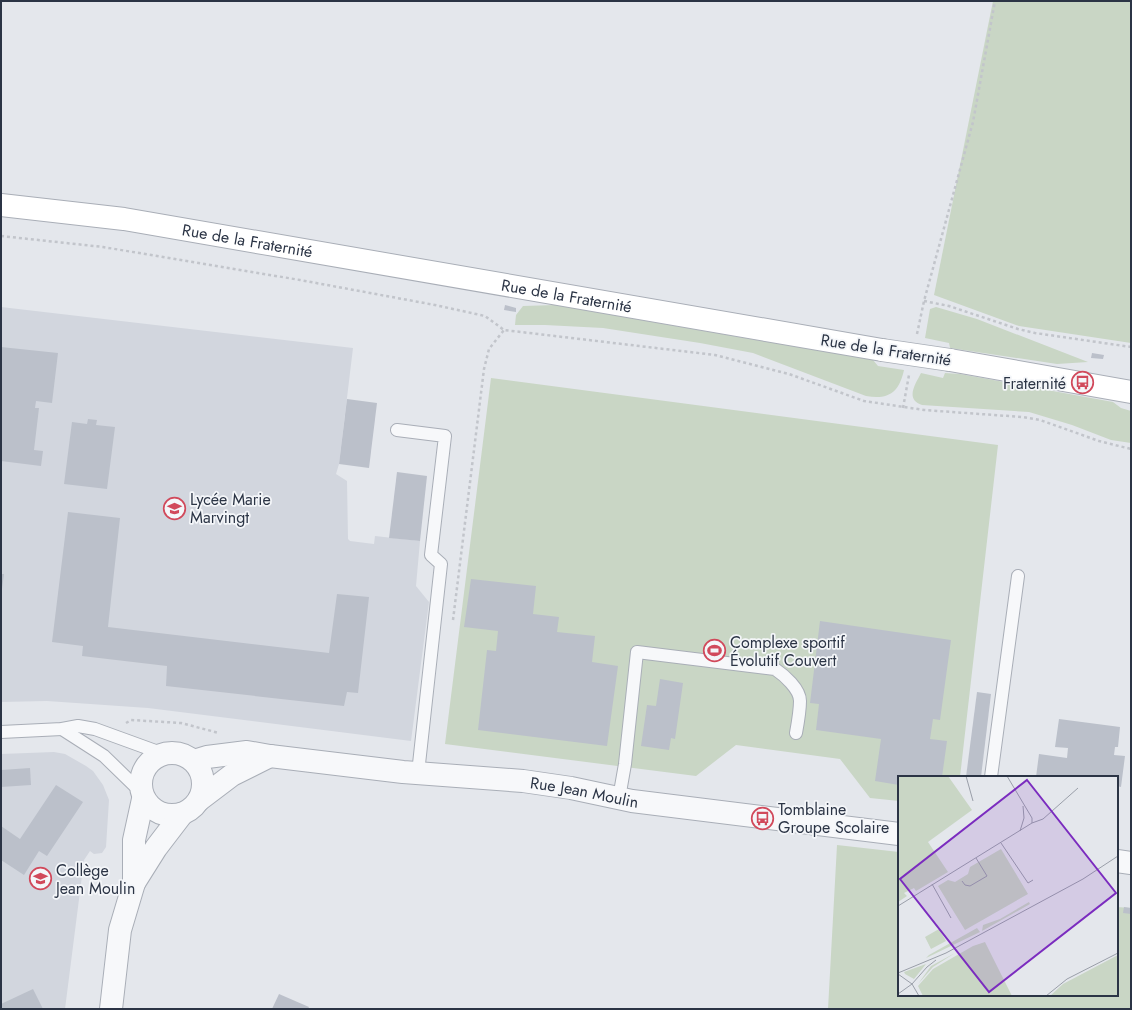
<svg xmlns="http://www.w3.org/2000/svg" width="1132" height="1010" font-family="Jost,sans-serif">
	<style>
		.built { fill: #d2d6de }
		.green { fill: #c9d6c5 }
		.building { fill: #bbc0ca }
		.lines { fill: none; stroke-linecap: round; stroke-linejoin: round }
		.service-casing { stroke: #a9aeb7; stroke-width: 14 }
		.minor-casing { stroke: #a9aeb7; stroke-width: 24 }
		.secondary-casing { stroke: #a9aeb7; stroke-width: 24 }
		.path { stroke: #c2c5cb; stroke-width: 2.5; stroke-dasharray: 3 3; stroke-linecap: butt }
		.service { stroke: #f7f8fa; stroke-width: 12 }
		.minor { stroke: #f7f8fa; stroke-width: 22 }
		.secondary { stroke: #fff; stroke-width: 22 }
		.secondary-bridge-casing { stroke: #a9aeb7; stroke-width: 24; stroke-linecap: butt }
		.secondary-bridge { stroke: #fff; stroke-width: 22 }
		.labels { text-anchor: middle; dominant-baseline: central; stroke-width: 3.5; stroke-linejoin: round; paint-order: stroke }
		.street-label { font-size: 16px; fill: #2b3445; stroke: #f4f6f9 }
		.poi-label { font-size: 16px; fill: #2b3445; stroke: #f4f6f9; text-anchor: start }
		.inset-road { fill: none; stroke: #9a9fa9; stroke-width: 1 }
		.view { fill: #7b2cbf; fill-opacity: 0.15; stroke: #7b2cbf; stroke-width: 2 }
		.inset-edge { fill: none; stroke: #2b3445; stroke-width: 2 }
	</style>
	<rect width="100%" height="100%" fill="#e4e7ec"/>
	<!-- built -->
	<g class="built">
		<polygon points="1,307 353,348 339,464 336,474 347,481 348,539 350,541 374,544 375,536 420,541 416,586 429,602 411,741 148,708 47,701 1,702"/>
		<polygon points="54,752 65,754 86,766 93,771 103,785 109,800 106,847 102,853 94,854 90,851 84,860 65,1009 1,1009 1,754"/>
	</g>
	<!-- green -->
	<g class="green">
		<polygon points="993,1 1131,1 1131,343 1019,326 934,295"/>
		<path d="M555 305 873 360 878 366 904 370C899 393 888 400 866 396L753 353 700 343 603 328 545 325H515L516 315 523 306Z"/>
		<polygon points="936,307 977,319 1088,362 1057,364 950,348 949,343 925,338 930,309"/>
		<path d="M921 373 943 378 945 373 960 374 1113 402 1121 408 1131 411V443L1111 440 1072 425 1029 412 922 405C905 399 915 385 921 373Z"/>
		<polygon points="491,378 998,445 960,777 899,777 899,801 870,798 840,759 736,745 696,776 445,744"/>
		<polygon points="837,845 899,852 899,995 1117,995 1117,907 1131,908 1131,1009 828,1009"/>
	</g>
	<!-- building -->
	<g class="building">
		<polygon points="505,305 516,308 516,312 504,310"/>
		<polygon points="1,347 58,353 52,403 36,401 35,408 39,408 34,450 43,451 41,466 1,461"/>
		<polygon points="1092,353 1104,355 1103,359 1091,358"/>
		<polygon points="347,399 377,403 369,468 339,464"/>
		<polygon points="88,419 97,420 96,425 115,427 107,489 64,484 72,422 87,424"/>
		<polygon points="397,472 427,476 420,541 389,538"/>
		<polygon points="68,512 120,518 108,627 329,653 337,594 369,597 358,693 347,692 344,706 166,686 167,666 82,656 83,646 52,642"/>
		<polygon points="1,574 4,574 2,589 1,589"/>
		<polygon points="471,579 536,586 533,614 559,617 557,632 595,636 592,662 618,666 607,746 478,730 487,650 496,651 498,631 464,627"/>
		<polygon points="820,621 951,640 940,720 933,719 930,739 947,741 942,777 899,777 899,785 875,781 881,739 816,730 819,704 810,703"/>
		<polygon points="660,679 683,683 675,739 671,738 669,750 641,746 647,705 656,706"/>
		<polygon points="977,692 991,694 981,777 966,777"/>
		<polygon points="1059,719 1120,727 1118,747 1115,747 1114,755 1125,756 1121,787 1117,786 1117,777 1036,777 1039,754 1067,758 1068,748 1055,747"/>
		<polygon points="30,768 31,785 1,787 1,770"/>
		<polygon points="56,785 83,802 47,856 39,851 24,875 1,860 1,826 20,839"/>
		<polygon points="1124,907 1131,908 1131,914 1123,913"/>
		<polygon points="33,989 43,1009 1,1009 1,1004"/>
		<polygon points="279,994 309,1007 308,1009 272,1009"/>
	</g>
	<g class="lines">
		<defs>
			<g id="service">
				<polyline points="397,430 445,436 431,555 441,564 418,773"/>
				<polyline points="62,729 104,756 141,792"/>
				<polyline points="1,732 62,729 78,726 95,729 161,753"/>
				<polyline points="991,777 1018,576"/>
				<path d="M619 798 625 764 637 652 775 669C784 675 800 689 800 701 800 711 798 722 796 733"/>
			</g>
			<g id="minor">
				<circle cx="172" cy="784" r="31"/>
				<path id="s1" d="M194 761 207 757 247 752 270 756 403 772 523 781 571 788 632 801 899 834"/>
				<polyline points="199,800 232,775 270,756"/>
				<polyline points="1117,861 1131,863"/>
				<polyline points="134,883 156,848 182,814"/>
				<polyline points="111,1009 120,930 134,883 134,840 143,799"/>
			</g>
			<g id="secondary">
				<path id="s2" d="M1 205 124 219 882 350"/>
				<polyline points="950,360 1131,392"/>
			</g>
		</defs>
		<!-- service casing -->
		<use href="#service" class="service-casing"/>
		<!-- minor casing -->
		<use href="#minor" class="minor-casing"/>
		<!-- secondary casing -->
		<use href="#secondary" class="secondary-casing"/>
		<!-- path -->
		<g class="path">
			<polyline points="1,236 103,247 300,280 435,305 485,316 504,330 715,355 789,374 864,401 924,410 1022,417 1040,420 1099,441 1131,449"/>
			<polyline points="924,301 949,306 1018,329 1035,333 1131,347"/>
			<polyline points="917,334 924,301 973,122 995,1"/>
			<polyline points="903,408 909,375"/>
			<polyline points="453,620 484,369 489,349 504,330"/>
			<polyline points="126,723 131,720 181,723 219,733"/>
		</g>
		<!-- service -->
		<use href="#service" class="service"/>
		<!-- minor -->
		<use href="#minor" class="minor"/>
		<!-- secondary -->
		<use href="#secondary" class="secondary"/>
		<defs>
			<polyline id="secondary-bridge" points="882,350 950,360"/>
		</defs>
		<!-- secondary-bridge casing -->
		<use href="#secondary-bridge" class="secondary-bridge-casing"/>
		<!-- secondary-bridge -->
		<use href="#secondary-bridge" class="secondary-bridge"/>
	</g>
	<!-- icons -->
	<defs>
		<symbol id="bus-ring" viewBox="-11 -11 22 22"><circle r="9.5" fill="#f4f6f9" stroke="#d1495b" stroke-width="1.5"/><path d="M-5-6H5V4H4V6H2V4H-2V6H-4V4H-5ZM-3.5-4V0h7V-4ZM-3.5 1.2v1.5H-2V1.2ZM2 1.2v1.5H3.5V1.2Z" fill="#d1495b"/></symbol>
		<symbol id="school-ring" viewBox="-11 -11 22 22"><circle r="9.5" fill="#f4f6f9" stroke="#d1495b" stroke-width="1.5"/><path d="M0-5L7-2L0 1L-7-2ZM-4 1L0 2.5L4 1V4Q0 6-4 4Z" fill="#d1495b"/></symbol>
		<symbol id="stadium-ring" viewBox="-11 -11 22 22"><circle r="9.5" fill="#f4f6f9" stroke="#d1495b" stroke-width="1.5"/><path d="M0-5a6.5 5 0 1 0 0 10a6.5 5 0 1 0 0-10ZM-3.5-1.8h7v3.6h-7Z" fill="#d1495b"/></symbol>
	</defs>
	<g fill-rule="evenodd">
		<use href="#bus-ring" x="1070" y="370" width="25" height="25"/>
		<use href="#school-ring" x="162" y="496" width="25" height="25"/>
		<use href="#stadium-ring" x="702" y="638" width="25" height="25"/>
		<use href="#bus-ring" x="750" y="806" width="25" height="25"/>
		<use href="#school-ring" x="28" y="866" width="25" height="25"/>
	</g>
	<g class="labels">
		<!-- street labels -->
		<g class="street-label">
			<text stroke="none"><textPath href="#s2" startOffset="249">Rue de la Fraternité</textPath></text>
			<text stroke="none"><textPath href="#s2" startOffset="573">Rue de la Fraternité</textPath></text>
			<text transform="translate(886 350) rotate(9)">Rue de la Fraternité</text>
			<text stroke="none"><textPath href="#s1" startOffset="394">Rue Jean Moulin</textPath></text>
		</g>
		<!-- poi labels -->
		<g class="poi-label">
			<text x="1066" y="383" text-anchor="end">Fraternité</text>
			<text x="190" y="499">Lycée Marie<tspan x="190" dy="18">Marvingt</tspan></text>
			<text x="730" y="642">Complexe sportif<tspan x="730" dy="18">Évolutif Couvert</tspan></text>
			<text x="778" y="809">Tomblaine<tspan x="778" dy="18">Groupe Scolaire</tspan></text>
			<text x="56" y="870">Collège<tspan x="56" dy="18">Jean Moulin</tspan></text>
		</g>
	</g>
	<!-- overview -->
	<g transform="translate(898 776)">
		<rect width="220" height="220" fill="#e4e7ec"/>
		<path d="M0 0H50L74 34 30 66 50 96 18 115 16 112 6 117 9 120 0 126ZM103 73 130 118 67 154 40 110 50 104 57 106 70 98 72 91ZM131 126 132 128 84 155 85 149 102 143ZM79 152 82 156 28 182 31 179ZM41 153 48 165 33 173 27 161ZM87 166 114 220H25L20 210 35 193 75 170ZM57 177 35 191 20 208 33 190ZM220 179V220H152L165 208ZM28 188 16 203 7 198 6 196Z" fill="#c9d6c5"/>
		<path class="inset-road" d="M68 0 75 25M134 47 145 43 180 12M122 55 126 42 125 30M103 67 130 107 135 104M64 105 67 109 72 110 89 100 78 82M34 108 53 142M0 130 134 47V42L109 0M0 197 48 177 185 103 220 80M0 198 14 208 21 220M0 218 14 208 29 191 38 184M148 220 169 203 220 177"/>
		<path class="view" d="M129 4 218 117 91 216 2 103Z"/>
		<rect width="220" height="220" class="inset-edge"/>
	</g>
	<!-- border -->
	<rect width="1132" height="1010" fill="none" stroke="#2b3445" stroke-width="4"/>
</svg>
